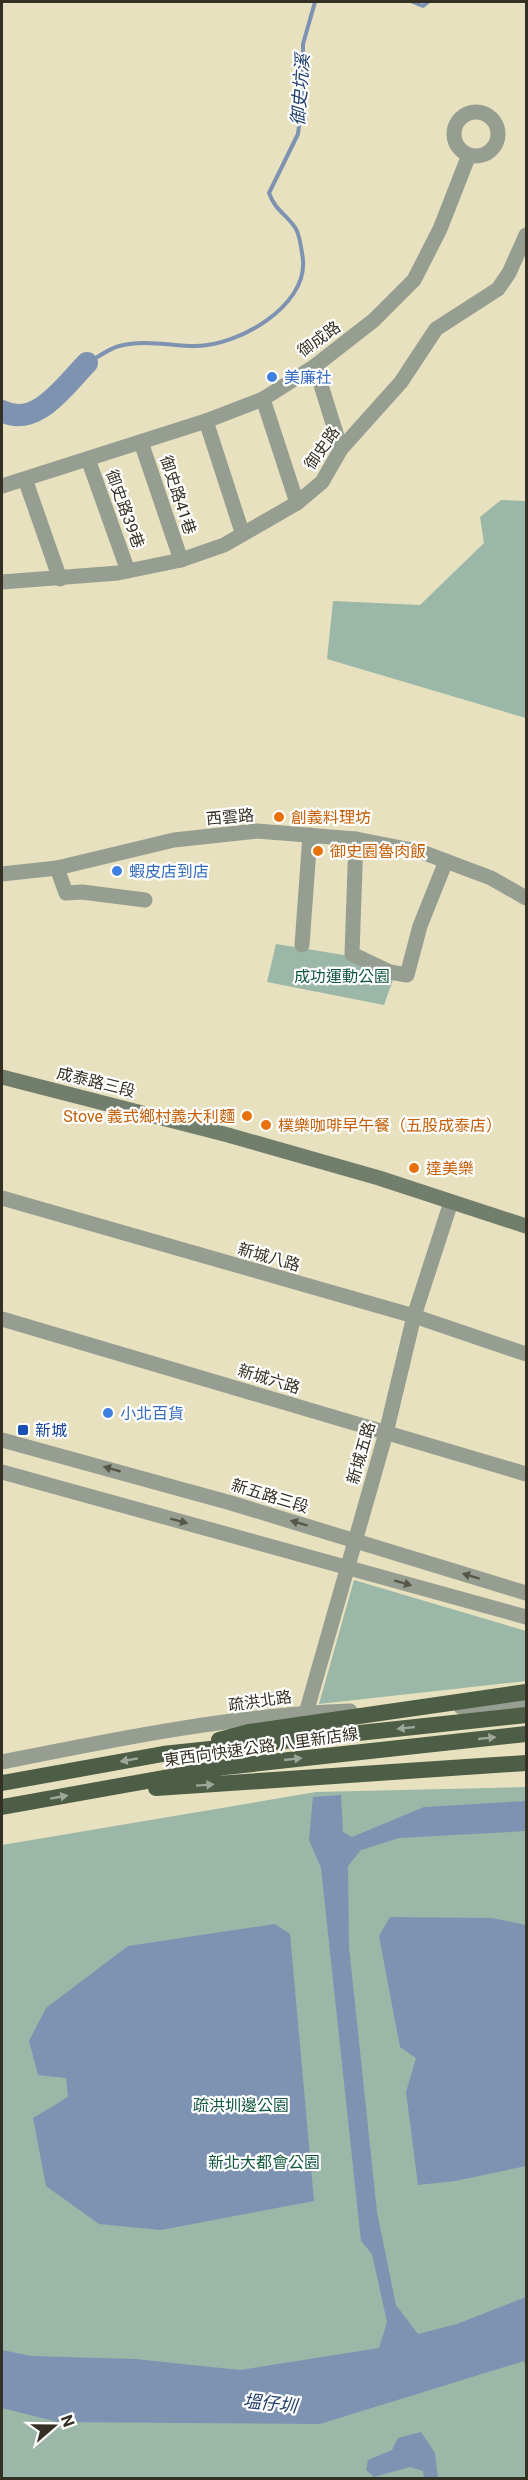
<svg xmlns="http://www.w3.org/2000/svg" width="528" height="2480" font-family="Roboto,'Noto Sans TC',sans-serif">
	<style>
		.green { fill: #9ab7a8 }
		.water { fill: #7e93b2 }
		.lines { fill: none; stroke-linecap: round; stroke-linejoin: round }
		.stream { stroke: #7e93b2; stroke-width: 4 }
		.river { stroke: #7e93b2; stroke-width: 22 }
		.minor { stroke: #969e91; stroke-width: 15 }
		.tertiary { stroke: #969e91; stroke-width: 15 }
		.secondary { stroke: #727e6c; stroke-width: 15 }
		.trunk { stroke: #4e5e46; stroke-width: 16 }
		.oneway { fill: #56574a }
		.oneway2 { fill: #9ea699 }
		.shop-dot { fill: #3f7fe0; stroke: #fff; stroke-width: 2 }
		.food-dot { fill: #e8710a; stroke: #fff; stroke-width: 2 }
		.transit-dot { fill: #1a4fb4; stroke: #fff; stroke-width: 2 }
		.labels { text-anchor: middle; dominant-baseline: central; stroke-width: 4.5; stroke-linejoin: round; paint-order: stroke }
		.street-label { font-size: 16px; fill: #343124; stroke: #fff }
		.shop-label { font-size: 16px; fill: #366cbe; stroke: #fff; text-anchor: start }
		.food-label { font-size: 16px; fill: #c56008; stroke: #fff; text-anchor: start }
		.park-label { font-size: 16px; fill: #11583c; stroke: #fff }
		.transit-label { font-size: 16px; fill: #164399; stroke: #fff; text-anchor: start }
		.water-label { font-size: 18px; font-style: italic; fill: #22406b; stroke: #fff }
	</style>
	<rect width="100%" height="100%" fill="#e8e1bf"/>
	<!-- green -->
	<g class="green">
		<polygon points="501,500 526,501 526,718 327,659 333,601 420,605 484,543 480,517"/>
		<polygon points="276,944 350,956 394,977 384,1005 267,982"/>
		<polygon points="354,1580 526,1631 526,1681 319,1704"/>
		<polygon points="526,1787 526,2478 2,2478 2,1845 316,1792"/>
	</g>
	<!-- water -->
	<g class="water">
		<polygon points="341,1795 343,1832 352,1837 424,1807 526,1801 526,1831 399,1838 361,1850 348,1866 349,1947 377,2212 396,2305 418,2334 457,2324 526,2297 526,2369 524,2361 320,2424 58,2422 2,2408 2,2350 31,2356 135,2359 240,2370 379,2348 387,2322 372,2254 361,2241 321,1868 309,1840 313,1797"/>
		<polygon points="390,1917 492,1918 526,1925 526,2166 455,2181 418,2185 406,2092 416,2058 400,2047 379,1936"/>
		<polygon points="275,1924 290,1934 314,2201 161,2230 99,2224 46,2186 33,2118 68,2097 66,2078 38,2075 29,2041 46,2008 128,1946"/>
		<polygon points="421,2432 435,2453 438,2478 424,2478 423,2471 410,2467 374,2477 366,2470 368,2460 392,2450 398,2438"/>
	</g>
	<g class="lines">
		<!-- stream -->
		<g class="stream">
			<polyline points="413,2 423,6 428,2"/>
			<path d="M87 363C97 358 108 349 119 346 145 339 170 346 196 346 237 346 307 307 303 260 302 252 300 236 296 229 287 214 276 212 269 193L298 134 303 93V44L315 2"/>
		</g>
		<!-- river -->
		<path class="river" d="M2 411C36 429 65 385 87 363"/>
		<!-- minor -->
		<g class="minor">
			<circle cx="476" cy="134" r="22"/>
			<polyline points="315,366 341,449"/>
			<polyline points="263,399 297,503"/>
			<polyline points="206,421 242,532"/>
			<polyline points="141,442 181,560"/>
			<polyline points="88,459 128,571"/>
			<polyline points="25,479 60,579"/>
			<polyline points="2,486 206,421 263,399 315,366 374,320 414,280 440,229 469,155"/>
			<polyline points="356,839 352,954 390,972 407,975 420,926 446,861"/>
			<polyline points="57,868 66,893 82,892 145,900"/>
			<polyline points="2,874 57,868 174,840 257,831 356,839 422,852 491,878 526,898"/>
			<polyline points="302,945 310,835"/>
			<polyline points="2,1198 414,1316 526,1354"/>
			<polyline points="2,1319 526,1474"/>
			<polyline points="461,1707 526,1706"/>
			<polyline points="306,1713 386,1433 414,1316 451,1202"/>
			<path d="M2 1762C116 1739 233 1715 350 1711"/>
		</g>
		<!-- tertiary -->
		<g class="tertiary">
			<polyline points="2,582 118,573 181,560 224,545 297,503 322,482 341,449 401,382 436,329 498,289 509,273 526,235"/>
			<polyline points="2,1440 231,1503 526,1593"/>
			<polyline points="2,1472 526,1617"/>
		</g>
		<!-- secondary -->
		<polyline class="secondary" points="2,1077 228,1135 379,1178 526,1226"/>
		<!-- trunk -->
		<g class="trunk">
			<polyline points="219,1740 249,1732 526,1692"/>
			<polyline points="2,1783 163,1754 526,1715"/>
			<polyline points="156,1788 526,1763"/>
			<polyline points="2,1807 225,1767 526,1734"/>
		</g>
	</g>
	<!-- one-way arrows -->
	<defs><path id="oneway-solid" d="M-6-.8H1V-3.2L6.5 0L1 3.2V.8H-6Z" transform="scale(1.5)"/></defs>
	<g class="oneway">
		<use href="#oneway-solid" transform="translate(112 1469) rotate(-164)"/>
		<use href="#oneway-solid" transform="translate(179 1521) rotate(15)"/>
		<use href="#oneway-solid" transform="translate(299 1523) rotate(-163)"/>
		<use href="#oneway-solid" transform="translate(471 1576) rotate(-163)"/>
		<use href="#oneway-solid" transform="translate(403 1583) rotate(16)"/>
	</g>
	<g class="oneway2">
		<use href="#oneway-solid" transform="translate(406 1728) rotate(174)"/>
		<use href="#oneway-solid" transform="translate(487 1738) rotate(-6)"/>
		<use href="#oneway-solid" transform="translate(293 1759) rotate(-6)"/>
		<use href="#oneway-solid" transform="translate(129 1760) rotate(170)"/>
		<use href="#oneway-solid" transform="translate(205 1785) rotate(-4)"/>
		<use href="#oneway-solid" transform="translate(59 1797) rotate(-10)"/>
	</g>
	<!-- markers -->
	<g class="shop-dot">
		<circle cx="272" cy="377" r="6"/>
		<circle cx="117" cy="871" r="6"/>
		<circle cx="108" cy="1413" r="6"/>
	</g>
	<g class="food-dot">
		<circle cx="279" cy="817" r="6"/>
		<circle cx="318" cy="851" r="6"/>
		<circle cx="247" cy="1116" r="6"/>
		<circle cx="266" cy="1125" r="6"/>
		<circle cx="414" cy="1168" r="6"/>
	</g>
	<rect class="transit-dot" x="17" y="1424" width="12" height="12" rx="3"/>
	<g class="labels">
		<!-- street labels -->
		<g class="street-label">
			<text transform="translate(319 339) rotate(-36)">御成路</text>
			<text transform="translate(322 448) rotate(-55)">御史路</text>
			<text transform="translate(178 495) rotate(72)">御史路41巷</text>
			<text transform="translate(125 509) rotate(70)">御史路39巷</text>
			<text transform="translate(230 817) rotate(-5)">西雲路</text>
			<text transform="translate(96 1082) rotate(14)">成泰路三段</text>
			<text transform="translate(269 1257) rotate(16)">新城八路</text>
			<text transform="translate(269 1379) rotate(17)">新城六路</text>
			<text transform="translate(361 1453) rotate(-74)">新城五路</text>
			<text transform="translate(270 1496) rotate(17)">新五路三段</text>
			<text transform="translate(260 1701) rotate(-8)">疏洪北路</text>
			<text transform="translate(261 1747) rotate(-8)">東西向快速公路 八里新店線</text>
		</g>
		<!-- shop labels -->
		<g class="shop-label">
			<text x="284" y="377">美廉社</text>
			<text x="129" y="871">蝦皮店到店</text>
			<text x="120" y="1413">小北百貨</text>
		</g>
		<!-- food labels -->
		<g class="food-label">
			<text x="291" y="817">創義料理坊</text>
			<text x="330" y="851">御史園魯肉飯</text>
			<text x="235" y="1116" text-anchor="end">Stove 義式鄉村義大利麵</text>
			<text x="278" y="1125">樸樂咖啡早午餐（五股成泰店）</text>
			<text x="426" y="1168">達美樂</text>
		</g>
		<!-- park labels -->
		<g class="park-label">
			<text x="342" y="976">成功運動公園</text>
			<text x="241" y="2105">疏洪圳邊公園</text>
			<text x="264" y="2162">新北大都會公園</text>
		</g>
		<!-- transit labels -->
		<g class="transit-label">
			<text x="35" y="1430">新城</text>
		</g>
		<!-- water labels -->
		<g class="water-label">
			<text transform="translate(300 90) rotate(-86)">御史坑溪</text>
			<text transform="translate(270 2403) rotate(6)">塭仔圳</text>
		</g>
	</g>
	<!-- border -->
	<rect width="528" height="2480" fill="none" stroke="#343124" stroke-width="6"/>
	<!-- north arrow -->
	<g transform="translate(54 2426) rotate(70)" stroke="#ffffff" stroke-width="4.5" paint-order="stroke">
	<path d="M0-4.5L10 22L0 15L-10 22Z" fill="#343124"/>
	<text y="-9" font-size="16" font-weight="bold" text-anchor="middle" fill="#343124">N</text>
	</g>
</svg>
